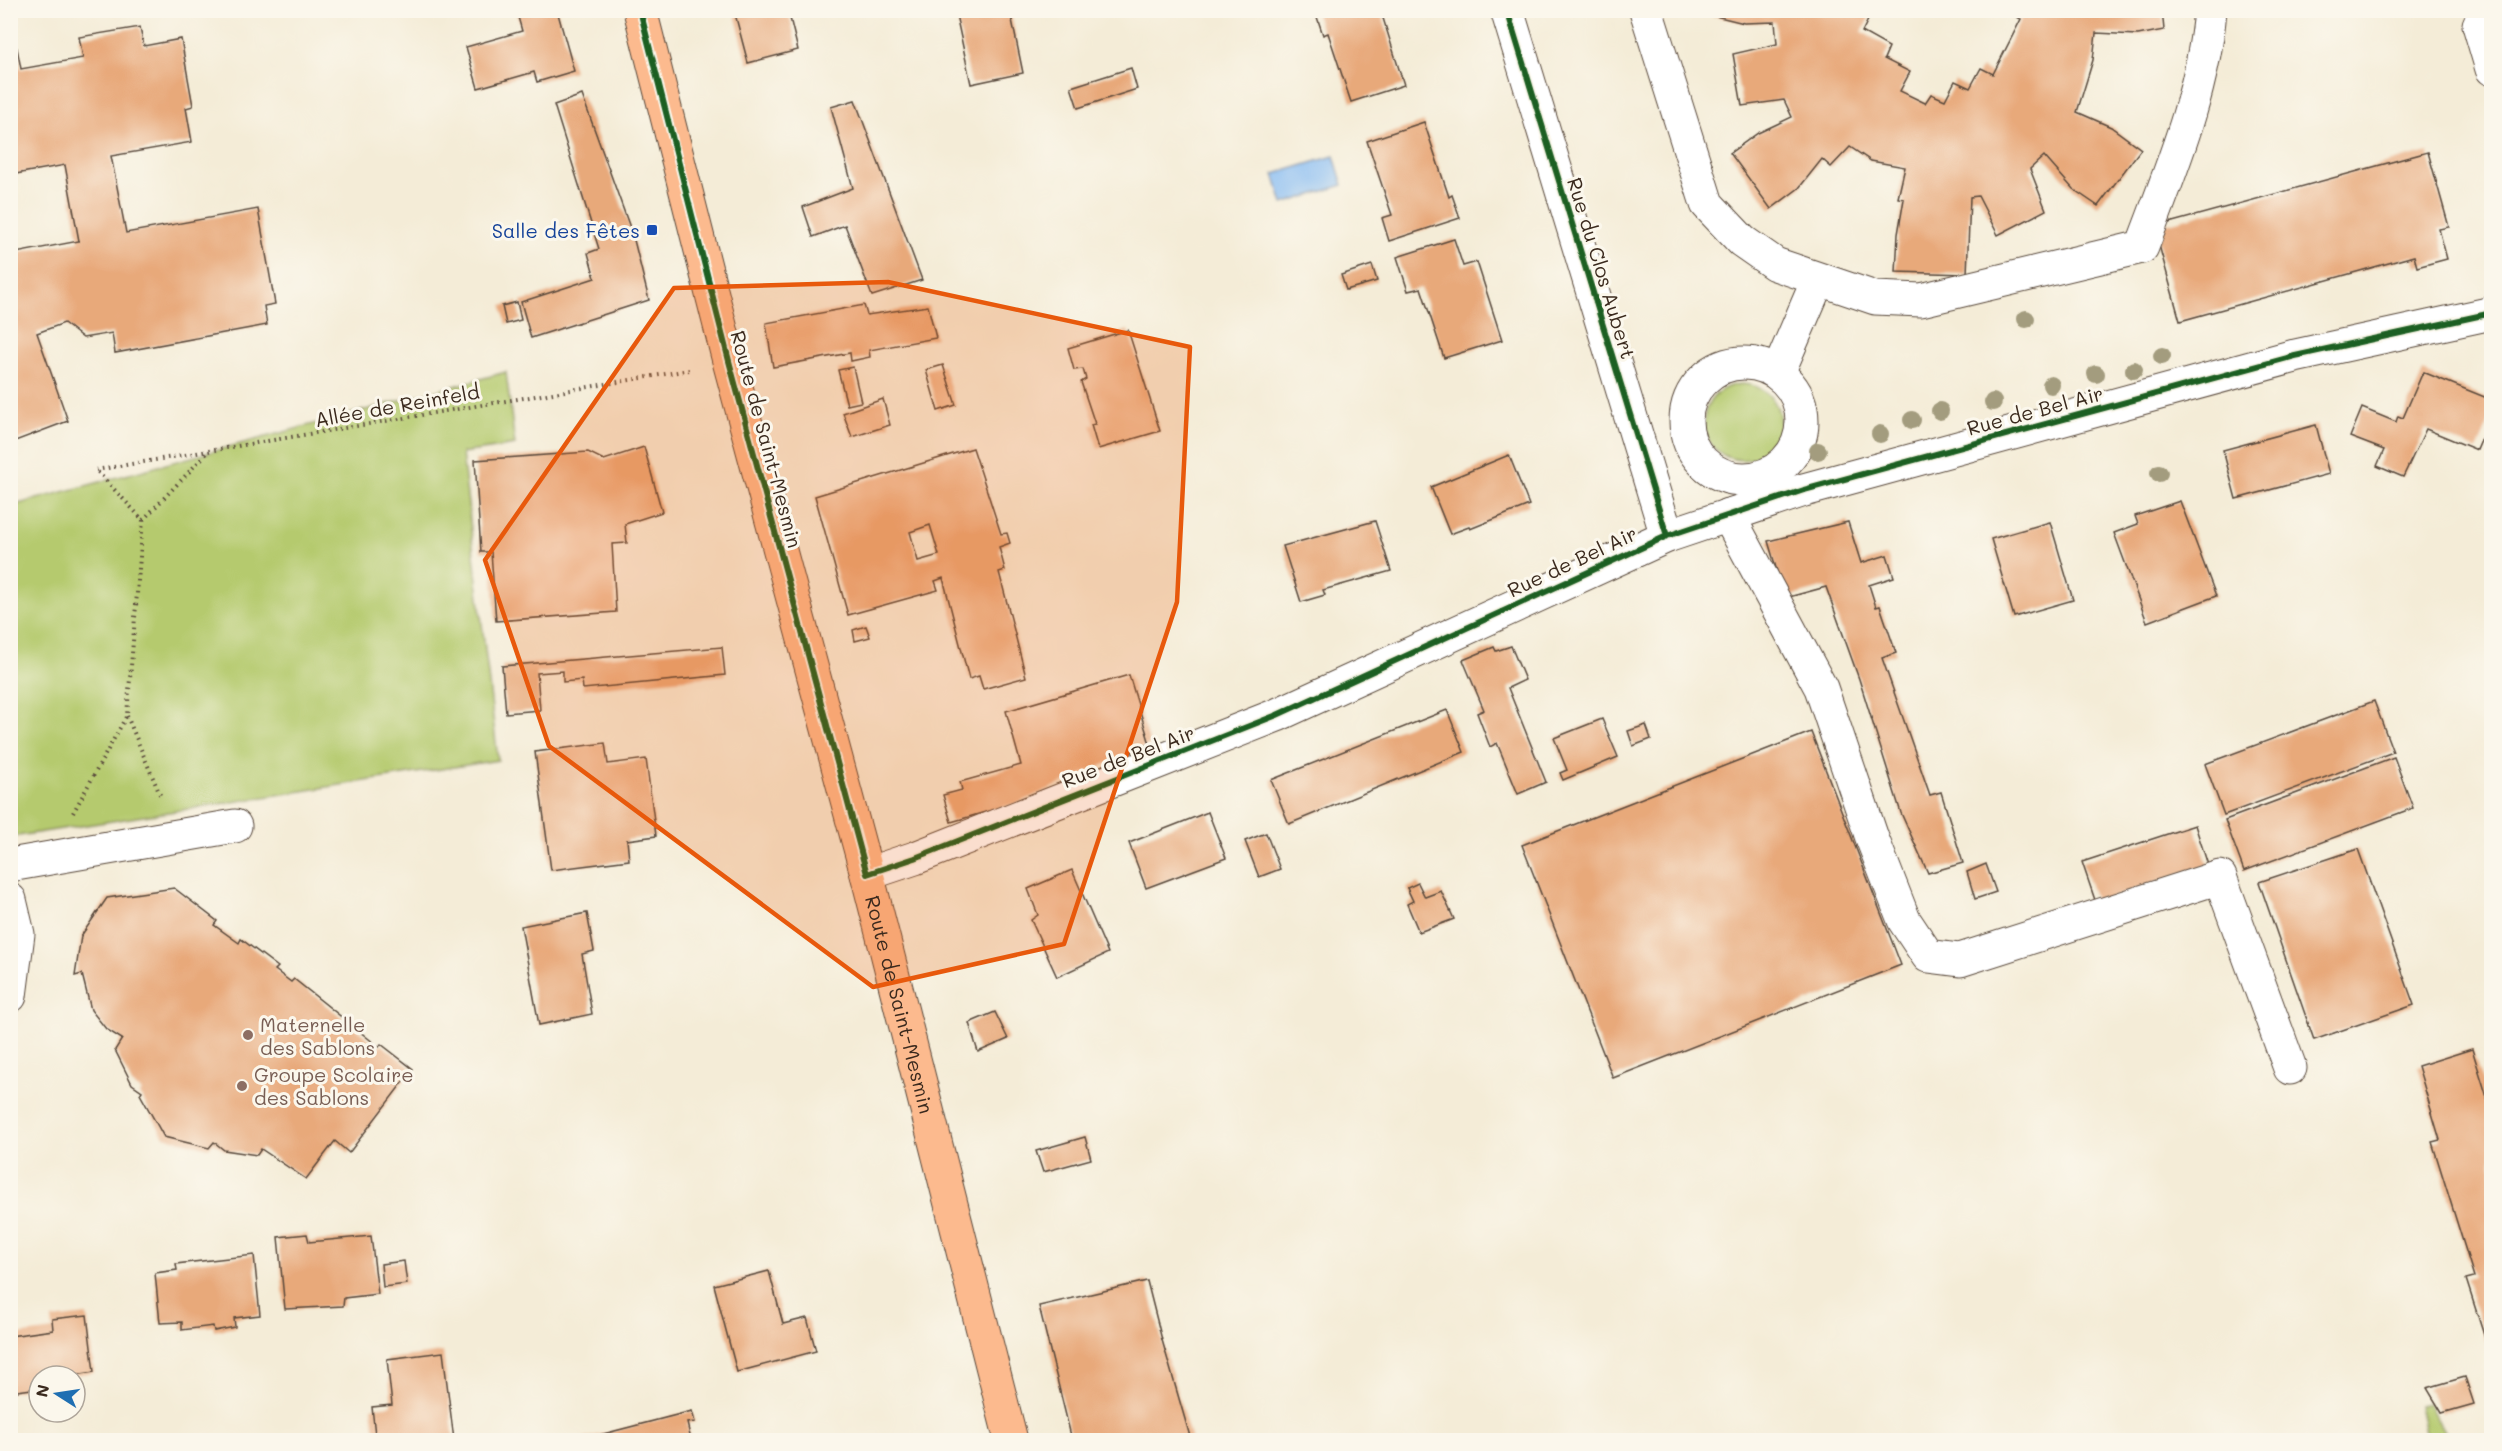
<svg xmlns="http://www.w3.org/2000/svg" width="2502" height="1451" font-family="Mali,sans-serif">
	<style>
		.green { fill: #b5ca6e; stroke: #787a46; stroke-width: 1.5 }
		.water { fill: #83baf3; stroke: #5f7288; stroke-width: 1.5 }
		.building { fill: #e8a97a; fill-rule: evenodd }
		.lines { fill: none; stroke-linecap: round; stroke-linejoin: round }
		.minor-casing { stroke: #57473a; stroke-width: 35 }
		.major-casing { stroke: #57473a; stroke-width: 35 }
		.path { stroke: #57473a; stroke-width: 4; stroke-dasharray: 1.5 4.5; stroke-linecap: butt }
		.minor { stroke: #fff; stroke-width: 33 }
		.major { stroke: #fcba8e; stroke-width: 33 }
		.cycleway-casing { stroke: #fbf7ec; stroke-width: 10 }
		.cycleway { stroke: #1b5e20; stroke-width: 6 }
		.tree { fill: #a39c7e }
		.marked { fill: #e8590c; fill-opacity: 0.2; stroke: #e8590c; stroke-width: 4.5; stroke-linejoin: round }
		.transit-dot { fill: #1a4fb4; stroke: #fbf7ec; stroke-width: 2 }
		.education-dot { fill: #8d6e63; stroke: #fbf7ec; stroke-width: 2 }
		.labels { text-anchor: middle; dominant-baseline: central; stroke-width: 6; stroke-linejoin: round; paint-order: stroke }
		.transit-label { font-size: 20px; fill: #164399; stroke: #fbf7ec; text-anchor: end }
		.street-label { font-size: 20px; fill: #3b2a1e; stroke: #fbf7ec }
		.education-label { font-size: 20px; fill: #785e54; stroke: #fbf7ec; text-anchor: start }
	</style>
	<rect width="100%" height="100%" fill="#fbf7ec"/>
	<filter id="ink" filterUnits="userSpaceOnUse"><feTurbulence type="fractalNoise" baseFrequency=".0167" numOctaves="2"/><feDisplacementMap in="SourceGraphic" scale="12" xChannelSelector="R" yChannelSelector="G"/><feConvolveMatrix kernelMatrix="1 2 1 2 8 2 1 2 1" color-interpolation-filters="sRGB"/></filter>
	<filter id="wash" filterUnits="userSpaceOnUse"><feTurbulence type="fractalNoise" baseFrequency=".008" numOctaves="4" result="noise"/><feDisplacementMap in="SourceGraphic" scale="24" xChannelSelector="R" yChannelSelector="G"/><feGaussianBlur stdDeviation="1.35" result="paint"/><feColorMatrix in="noise" values="0 0 0 0 0 0 0 0 0 0 0 0 0 0 0 0 0 1.4 0 .05"/><feComposite in="paint" operator="in"/></filter>
	<g filter="url(#wash)">
		<rect width="100%" height="100%" fill="#f4ecd7"/>
		<!-- green -->
		<g class="green">
			<polygon points="506,372 515,445 462,453 498,760 11,837 11,506"/>
			<circle cx="1742" cy="422" r="38"/>
			<polygon points="2428,1403 2449,1440 2427,1440 2419,1405"/>
		</g>
		<!-- water -->
		<polygon class="water" points="1334,156 1343,185 1283,204 1274,174"/>
		<g id="blocks">
			<!-- building -->
			<g class="building">
				<polygon points="516,10 557,10 574,71 537,82 534,72 478,88 466,47 522,31"/>
				<polygon points="734,10 788,10 798,50 748,63"/>
				<polygon points="955,10 1010,10 1023,73 971,84"/>
				<polygon points="1387,10 1388,13 1382,15 1404,85 1351,102 1328,33 1323,35 1315,11"/>
				<polygon points="1708,10 1873,10 1862,32 1889,47 1884,59 1910,72 1900,91 1925,103 1931,94 1945,100 1955,81 1970,88 1981,68 1993,74 2021,19 2003,10 2162,10 2164,30 2138,35 2096,33 2093,60 2077,112 2111,127 2141,149 2098,206 2073,189 2044,156 2030,169 2046,210 1998,235 1978,196 1970,197 1967,274 1896,272 1898,234 1904,199 1898,198 1905,167 1871,161 1850,147 1831,167 1822,159 1799,188 1771,209 1730,153 1758,133 1792,117 1784,100 1742,106 1733,54 1777,44 1775,22 1744,23 1707,14"/>
				<polygon points="140,27 144,46 181,39 193,106 186,108 192,142 111,156 126,233 258,209 275,304 264,306 267,325 115,353 112,333 83,338 64,323 37,333 68,421 10,443 10,254 79,241 65,165 10,175 10,50 17,48 21,69 83,58 79,37"/>
				<polygon points="1131,68 1137,89 1078,108 1071,87"/>
				<polygon points="582,95 633,236 649,300 531,338 521,302 595,278 588,253 599,249 554,105"/>
				<polygon points="855,100 922,280 872,296 845,225 813,237 803,207 853,188 831,107"/>
				<polygon points="1424,122 1449,197 1452,195 1460,218 1389,241 1382,218 1392,215 1367,141"/>
				<polygon points="2428,152 2449,227 2439,229 2447,259 2417,267 2414,256 2180,321 2154,227"/>
				<polygon points="1454,239 1463,266 1477,262 1502,340 1444,358 1421,288 1408,291 1397,257"/>
				<polygon points="1372,265 1377,281 1346,290 1341,275"/>
				<polygon points="517,302 521,320 506,324 502,306"/>
				<polygon points="864,305 867,315 928,306 936,338 869,350 870,357 851,361 850,353 773,367 766,323"/>
				<polygon points="1128,330 1160,431 1098,449 1091,425 1095,424 1081,382 1086,379 1083,369 1074,370 1068,348"/>
				<polygon points="943,365 956,405 938,411 926,370"/>
				<polygon points="853,367 861,402 847,405 838,370"/>
				<polygon points="2423,372 2492,400 2492,415 2477,450 2426,429 2403,477 2377,466 2384,450 2350,437 2362,408 2396,422 2398,416 2403,418"/>
				<polygon points="883,399 890,425 852,437 843,413"/>
				<polygon points="2316,425 2329,474 2236,499 2223,450"/>
				<polygon points="644,447 662,512 625,524 627,543 612,544 616,612 496,621 491,552 481,552 475,460 588,452 604,460"/>
				<path d="M973 448 1001 534 1007 533 1010 543 999 547 1005 570 999 572 1026 677 983 689 979 676 969 679 943 578 935 581 938 590 848 615 815 496ZM930 525 939 555 918 561 910 532Z"/>
				<polygon points="1509,455 1529,505 1470,529 1469,527 1450,534 1431,487"/>
				<polygon points="2180,501 2216,596 2147,622 2114,533 2138,524 2135,516"/>
				<polygon points="1375,521 1391,571 1323,590 1325,595 1301,602 1283,546"/>
				<polygon points="1848,522 1861,563 1887,555 1894,577 1869,585 1876,607 1880,606 1896,653 1882,658 1930,795 1941,792 1963,863 1928,873 1901,813 1859,679 1826,587 1785,598 1768,541"/>
				<polygon points="2050,522 2073,600 2014,617 1991,539"/>
				<polygon points="866,626 870,637 855,641 853,630"/>
				<polygon points="1511,646 1525,680 1508,688 1546,782 1518,794 1497,743 1490,747 1477,713 1484,710 1463,660 1494,647 1496,651"/>
				<polygon points="722,647 725,675 583,689 582,680 563,682 563,671 537,673 540,710 506,713 502,666"/>
				<polygon points="1129,675 1150,744 1020,802 951,822 943,795 962,790 960,782 1021,765 1006,711"/>
				<polygon points="2374,701 2393,752 2224,815 2205,764"/>
				<polygon points="1447,710 1464,752 1289,824 1271,780"/>
				<polygon points="1602,719 1618,757 1563,780 1560,773 1567,770 1554,738"/>
				<polygon points="1646,725 1651,739 1633,746 1628,731"/>
				<polygon points="1811,732 1901,965 1613,1078 1522,845"/>
				<polygon points="605,743 608,764 646,759 656,836 627,840 629,860 551,870 535,752"/>
				<polygon points="2394,757 2413,808 2244,871 2225,820"/>
				<polygon points="1208,812 1226,858 1146,888 1129,843"/>
				<polygon points="2195,825 2208,865 2096,903 2082,862"/>
				<polygon points="1266,833 1280,869 1259,877 1245,841"/>
				<polygon points="2358,849 2414,1005 2314,1040 2259,882"/>
				<polygon points="1986,864 1996,892 1975,899 1967,872"/>
				<polygon points="1072,870 1108,953 1057,977 1031,920 1038,915 1028,889"/>
				<polygon points="1418,883 1425,897 1441,891 1454,919 1419,932 1407,904 1413,901 1407,888"/>
				<polygon points="174,888 217,921 214,925 239,943 241,939 278,967 275,970 291,982 294,979 379,1047 381,1044 413,1069 349,1153 335,1141 306,1179 261,1149 257,1155 224,1150 214,1142 209,1148 164,1137 140,1094 142,1091 132,1084 115,1050 122,1039 106,1029 91,1010 82,974 75,976 81,936 107,898"/>
				<polygon points="587,913 594,951 582,954 592,1014 539,1025 521,926"/>
				<polygon points="995,1012 1008,1039 978,1052 969,1023"/>
				<polygon points="2472,1049 2492,1113 2491,1357 2466,1279 2474,1277 2432,1142 2440,1140 2418,1066"/>
				<polygon points="1085,1137 1091,1159 1043,1172 1036,1151"/>
				<polygon points="307,1234 309,1242 371,1236 378,1294 344,1298 343,1306 285,1309 278,1237"/>
				<polygon points="254,1255 260,1315 234,1318 235,1327 214,1331 213,1326 182,1330 182,1322 160,1323 155,1273 177,1270 176,1264"/>
				<polygon points="404,1261 407,1284 383,1287 381,1264"/>
				<polygon points="769,1271 783,1324 807,1318 816,1351 737,1372 714,1285"/>
				<polygon points="1147,1281 1162,1340 1191,1440 1072,1440 1039,1306"/>
				<polygon points="87,1315 94,1372 68,1376 39,1376 39,1388 10,1392 10,1336 53,1330 52,1319"/>
				<polygon points="443,1352 454,1440 396,1440 395,1432 375,1435 372,1407 392,1405 387,1359"/>
				<polygon points="2465,1377 2474,1404 2442,1413 2427,1388"/>
				<polygon points="692,1411 695,1422 687,1423 691,1440 580,1440"/>
			</g>
		</g>
	</g>
	<g filter="url(#ink)">
		<use href="#blocks" fill-opacity="0" stroke="#57473a" stroke-width="1.5"/>
		<g class="lines">
			<defs>
				<g id="minor">
					<polyline points="1507,10 1667,536"/>
					<path d="M1646 10 1707 204 1742 241 1775 264 1875 298 1921 300 2142 247C2171 169 2203 94 2210 10"/>
					<polyline points="2479,25 2492,69"/>
					<circle cx="1744" cy="421" r="58"/>
					<polyline points="1778,373 1818,280"/>
					<polyline points="1728,515 1821,688 1872,838 1904,920 1928,956 1960,960 2220,877 2290,1068"/>
					<polyline points="10,865 235,826"/>
					<polyline points="867,874 915,858 1277,715 1667,536 1804,490 2295,356 2492,313"/>
					<polyline points="10,900 18,934 10,996"/>
				</g>
				<g id="major">
					<path id="s1" d="M640 10 729 361 867 874 1011 1440"/>
				</g>
			</defs>
			<!-- minor casing -->
			<use href="#minor" class="minor-casing"/>
			<!-- major casing -->
			<use href="#major" class="major-casing"/>
			<!-- path -->
			<g class="path">
				<polyline points="96,470 689,370"/>
				<polyline points="143,520 208,452"/>
				<polyline points="127,716 161,797"/>
				<polyline points="73,813 127,715 143,520 96,470"/>
			</g>
			<!-- minor -->
			<use href="#minor" class="minor"/>
			<!-- major -->
			<use href="#major" class="major"/>
			<defs>
				<g id="cycleway">
					<polyline points="640,10 729,361 867,874 915,858 1277,715 1667,536 1804,490 2295,356 2492,313"/>
					<polyline points="1507,10 1667,536"/>
				</g>
			</defs>
			<!-- cycleway casing -->
			<use href="#cycleway" class="cycleway-casing"/>
			<!-- cycleway -->
			<use href="#cycleway" class="cycleway"/>
		</g>
		<!-- trees -->
		<g class="tree">
			<circle cx="2026" cy="319" r="9"/>
			<circle cx="2162" cy="356" r="9"/>
			<circle cx="2134" cy="370" r="9"/>
			<circle cx="2096" cy="374" r="9"/>
			<circle cx="2051" cy="385" r="9"/>
			<circle cx="1993" cy="402" r="9"/>
			<circle cx="1940" cy="411" r="9"/>
			<circle cx="1912" cy="420" r="9"/>
			<circle cx="1880" cy="434" r="9"/>
			<circle cx="1818" cy="451" r="9"/>
			<circle cx="2159" cy="473" r="9"/>
		</g>
	</g>
	<!-- marked area -->
	<path class="marked" d="M888 282 1190 347 1177 602 1064 944 873 987 549 746 485 560 674 288Z"/>
	<!-- markers -->
	<rect class="transit-dot" x="646" y="224" width="12" height="12" rx="3"/>
	<g class="education-dot">
		<circle cx="248" cy="1035" r="6"/>
		<circle cx="242" cy="1086" r="6"/>
	</g>
	<g class="labels">
		<!-- transit labels -->
		<g class="transit-label">
			<text x="640" y="230">Salle des Fêtes</text>
		</g>
		<!-- street labels -->
		<g class="street-label">
			<text transform="translate(1602 268) rotate(73)">Rue du Clos Aubert</text>
			<text transform="translate(397 405) rotate(-10)">Allée de Reinfeld</text>
			<text transform="translate(2035 410) rotate(-15)">Rue de Bel Air</text>
			<text transform="translate(767 439) rotate(75)">Route de Saint-Mesmin</text>
			<text transform="translate(1572 561) rotate(-25)">Rue de Bel Air</text>
			<text transform="translate(1128 756) rotate(-21)">Rue de Bel Air</text>
			<text stroke="none"><textPath href="#s1" startOffset="1028">Route de Saint-Mesmin</textPath></text>
		</g>
		<!-- education labels -->
		<g class="education-label">
			<text x="260" y="1024">Maternelle<tspan x="260" dy="23">des Sablons</tspan></text>
			<text x="254" y="1074">Groupe Scolaire<tspan x="254" dy="23">des Sablons</tspan></text>
		</g>
	</g>
	<!-- margin -->
	<rect width="2502" height="1451" fill="none" stroke="#fbf7ec" stroke-width="36"/>
	<!-- north arrow -->
	<g transform="translate(57 1394) rotate(282)"><circle r="28" fill="#fbf7ec" stroke="#aea59a" stroke-width="1.5"/>
	<path d="M0-4.5L10 22L0 15L-10 22Z" fill="#1f6fb2"/>
	<text y="-9" font-size="16" font-weight="bold" text-anchor="middle" fill="#3b2a1e">N</text>
	</g>
</svg>
